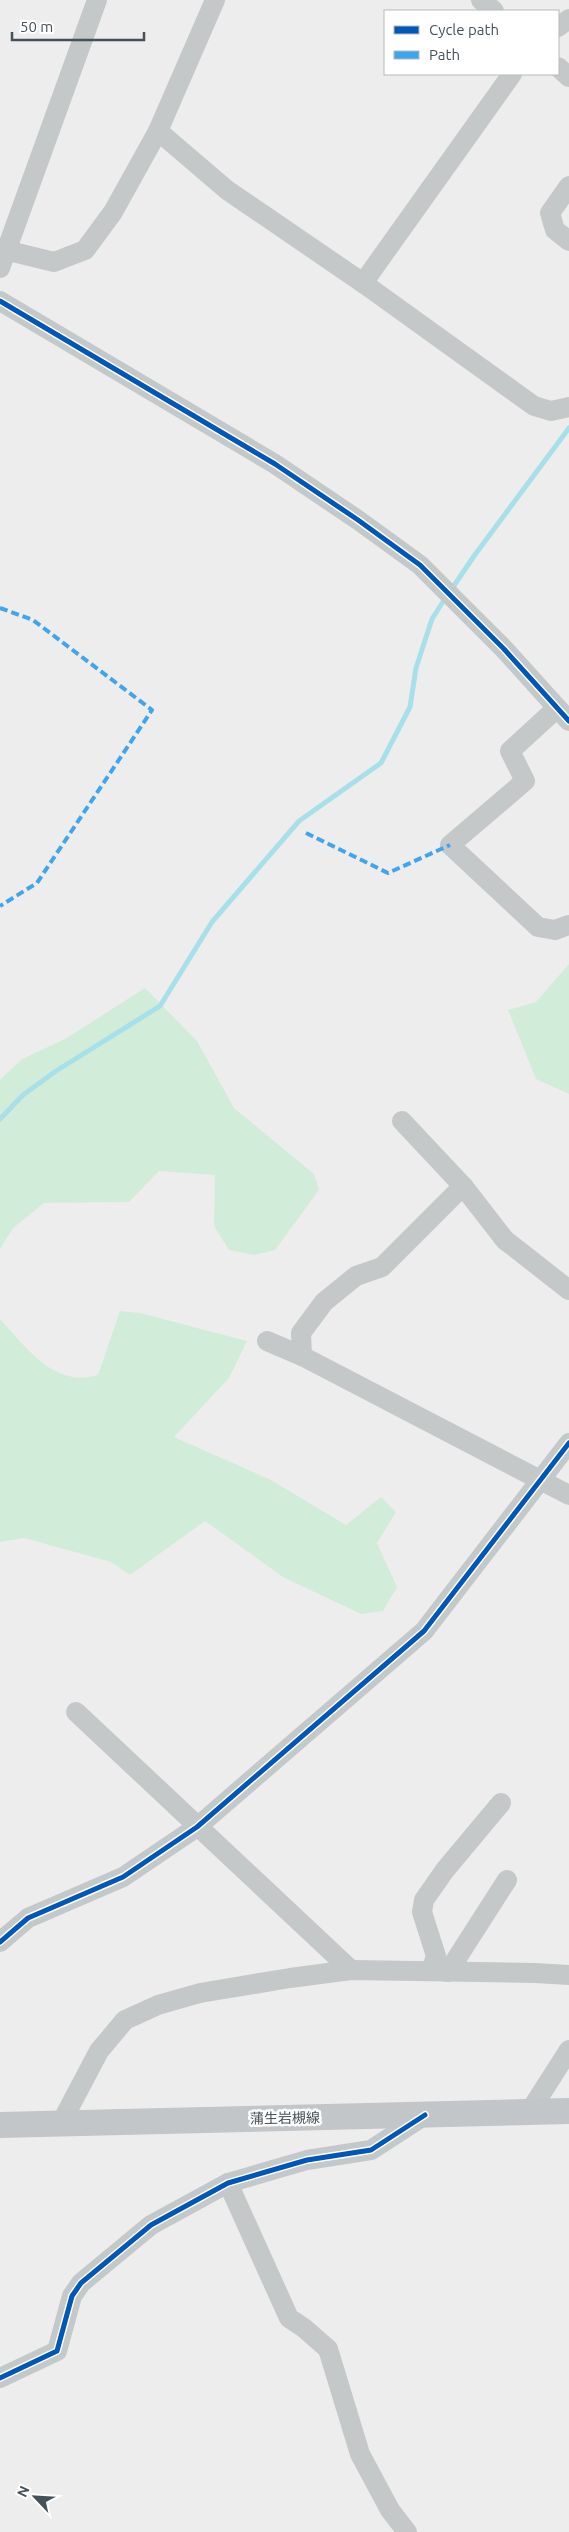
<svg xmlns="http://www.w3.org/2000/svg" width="569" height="2532" font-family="Ubuntu,'Noto Sans JP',sans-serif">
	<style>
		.green { fill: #d2ecda }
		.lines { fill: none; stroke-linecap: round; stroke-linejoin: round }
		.stream { stroke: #a8e0e9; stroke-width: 5 }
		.minor { stroke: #c4c8c9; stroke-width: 20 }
		.major { stroke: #c2c6c8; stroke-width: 26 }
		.quiet { stroke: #3fa5ed; stroke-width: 4; stroke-dasharray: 8 4; stroke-linecap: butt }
		.cycleway-casing { stroke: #fff; stroke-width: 8 }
		.cycleway { stroke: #0057b8; stroke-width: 5 }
		.labels { text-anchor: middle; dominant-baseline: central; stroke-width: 5; stroke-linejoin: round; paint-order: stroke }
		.street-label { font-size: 14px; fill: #455158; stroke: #fff }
	</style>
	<rect width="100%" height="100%" fill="#eeeded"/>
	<!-- green -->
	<g class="green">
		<polygon points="569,964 569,1094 536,1079 508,1010 536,1002"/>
		<polygon points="145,988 197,1041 234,1108 314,1174 319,1190 275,1250 254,1255 229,1250 214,1226 215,1175 159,1171 129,1202 44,1203 13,1228 0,1249 0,1080 22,1059 65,1039"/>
		<path d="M120 1311 140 1313 247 1341 229 1378 174 1437 271 1480 346 1525 381 1497 396 1512 377 1543 397 1587 383 1611 361 1614 283 1577 205 1521 130 1575 111 1562 24 1538 0 1542V1319C27 1348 54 1388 98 1375Z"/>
	</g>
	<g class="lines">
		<!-- stream -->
		<g class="stream">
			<polyline points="451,590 474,556 569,428"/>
			<polyline points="0,1119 23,1095 56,1071 160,1006 212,922 299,821 381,763 410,707 416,668 432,619 446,597"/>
		</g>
		<!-- minor -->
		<g class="minor">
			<polyline points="481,0 494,11"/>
			<polyline points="558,27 569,19"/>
			<polyline points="558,67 569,77"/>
			<polyline points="158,131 227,190 363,283 534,406 551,411 569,407"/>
			<polyline points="569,186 550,213 555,230 569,241"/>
			<polyline points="5,250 54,262 85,250 113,212 158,131 215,0"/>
			<polyline points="0,268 97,0"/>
			<polyline points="363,283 512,74"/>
			<polyline points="0,301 275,464 358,520 420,565 504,649 569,721"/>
			<polyline points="557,708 510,751 525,781 450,845 538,927 555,930 569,925"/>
			<polyline points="402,1121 463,1186 505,1240 569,1290"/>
			<polyline points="463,1186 382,1267 356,1276 324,1302 301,1333 302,1356 569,1495"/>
			<polyline points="267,1341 302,1356"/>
			<polyline points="76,1712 351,1970"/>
			<polyline points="0,1942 28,1918 123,1877 197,1827 424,1631 569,1443"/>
			<polyline points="431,1971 436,1956 422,1912 424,1900 445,1870 501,1803"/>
			<polyline points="448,1972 507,1880"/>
			<polyline points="530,2111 569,2050"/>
			<polyline points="61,2123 99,2051 125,2020 158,2005 200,1993 290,1978 351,1970 535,1973 569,1975"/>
			<polyline points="228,2183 289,2318 304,2328 328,2349 360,2454 390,2510 407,2532"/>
			<polyline points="0,2378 57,2351 72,2296 81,2283 151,2225 228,2183 307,2160 371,2150 425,2115"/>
		</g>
		<!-- major -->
		<polyline class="major" points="0,2125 569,2111"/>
		<!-- quiet -->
		<g class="quiet">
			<polyline points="0,608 33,620 152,710 37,883 0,906"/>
			<polyline points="306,833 388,873 450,845"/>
		</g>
		<defs>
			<g id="cycleway">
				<polyline points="0,301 275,464 358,520 420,565 504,649 569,721"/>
				<polyline points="0,1942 28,1918 123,1877 197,1827 424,1631 569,1443"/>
				<polyline points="0,2378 57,2351 72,2296 81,2283 151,2225 228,2183 307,2160 371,2150 425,2115"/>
			</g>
		</defs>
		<!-- cycleway casing -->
		<use href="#cycleway" class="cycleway-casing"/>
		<!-- cycleway -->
		<use href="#cycleway" class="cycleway"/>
	</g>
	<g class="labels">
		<!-- street labels -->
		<g class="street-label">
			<text transform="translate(285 2118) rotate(-1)">蒲生岩槻線</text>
		</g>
	</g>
	<!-- legend -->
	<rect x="384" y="10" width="175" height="65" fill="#ffffff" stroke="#b5b9bc"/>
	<rect x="394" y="26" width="25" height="8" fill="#0057b8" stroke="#b5b9bc"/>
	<text x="429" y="35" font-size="15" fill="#455158">Cycle path</text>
	<rect x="394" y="51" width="25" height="8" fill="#3fa5ed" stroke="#b5b9bc"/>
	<text x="429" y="60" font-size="15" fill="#455158">Path</text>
	<!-- north arrow -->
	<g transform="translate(35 2497) rotate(295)" stroke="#ffffff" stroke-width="4" paint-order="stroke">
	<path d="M0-4L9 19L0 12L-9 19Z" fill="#455158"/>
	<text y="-8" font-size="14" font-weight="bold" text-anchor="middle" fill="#455158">N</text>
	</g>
	<!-- scale -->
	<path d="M12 32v8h132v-8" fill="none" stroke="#455158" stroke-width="2.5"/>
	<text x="20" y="32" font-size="15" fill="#455158" stroke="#ffffff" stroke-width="4" paint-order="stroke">50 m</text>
</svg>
